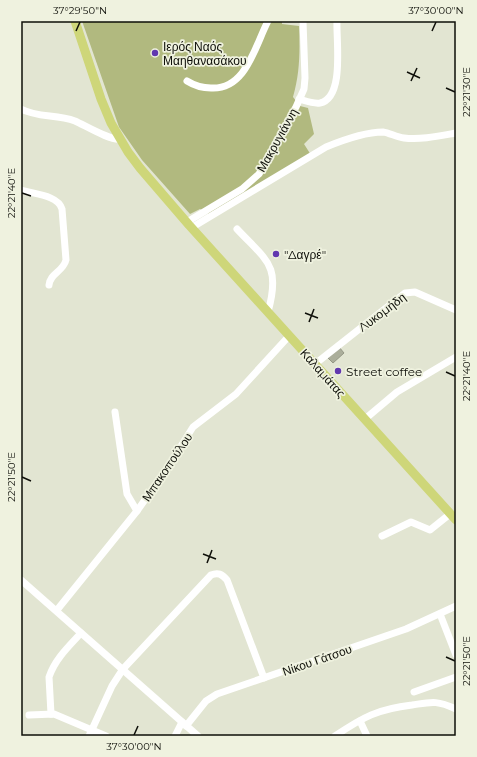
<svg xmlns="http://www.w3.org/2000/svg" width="477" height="757" font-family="Montserrat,sans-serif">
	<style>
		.forest { fill: #b1b97f }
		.building { fill: #abae9b; stroke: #949785 }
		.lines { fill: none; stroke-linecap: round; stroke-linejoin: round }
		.minor { stroke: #fff; stroke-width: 7 }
		.major { stroke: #ced679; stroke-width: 9 }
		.ticks { fill: none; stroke: #0e0f09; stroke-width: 1.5 }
		.poi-dot { fill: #6137af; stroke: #eff2df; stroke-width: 1.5 }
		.labels { text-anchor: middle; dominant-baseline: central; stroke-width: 3.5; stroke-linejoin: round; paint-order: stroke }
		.poi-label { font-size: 12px; fill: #0e0f09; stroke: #eff2df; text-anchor: start }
		.street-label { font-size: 12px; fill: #0e0f09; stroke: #eff2df }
		.neatline { fill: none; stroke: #0e0f09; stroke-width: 1.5 }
		.ticks-label { font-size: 10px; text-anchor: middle; fill: #0e0f09 }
	</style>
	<rect width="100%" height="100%" fill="#e2e5d2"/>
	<!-- forest -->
	<path class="forest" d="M82 21H282V24L299 26C300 51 300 73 293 97L300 106 308 108 314 134 304 144 311 155 209 214 200 209 190 214 142 160 119 127Z"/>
	<!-- building -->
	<polygon class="building" points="339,347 344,353 333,363 328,358"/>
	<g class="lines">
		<!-- minor -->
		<g class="minor">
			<path d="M187 81C195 86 202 88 211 88 246 90 255 46 268 21"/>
			<path d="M299 99C306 101 313 104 320 103 345 98 336 40 337 21"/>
			<path d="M21 109C38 118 56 114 75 121 86 126 111 141 120 139"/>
			<path d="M21 190C33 194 58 195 62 209L66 260C63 272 50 273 49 285"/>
			<polyline points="187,222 242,189 259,174 296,107 304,89 305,78 303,21"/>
			<path d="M191 228 326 147C343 140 364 132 383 132 390 133 396 137 404 138 421 140 439 136 456 133"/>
			<path d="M237 229C267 261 281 265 268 312"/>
			<polyline points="315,364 405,293 415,292 456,310"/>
			<polyline points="115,412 127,494 137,511"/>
			<polyline points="365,419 397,392 456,357"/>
			<polyline points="382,536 411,522 430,530 450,514"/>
			<polyline points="21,580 198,736"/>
			<polyline points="57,610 137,511 164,473 193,427 236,394 289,336"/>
			<polyline points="440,614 456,655"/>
			<polyline points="414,692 456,677"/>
			<path d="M51 714 49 677C55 659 69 646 81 633"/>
			<polyline points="29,715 54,714 106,736"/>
			<polyline points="360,721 367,736"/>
			<polyline points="186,726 206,701 217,694 406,629 456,606"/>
			<path d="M89 736 112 686 123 669 211 575C218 572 222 574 227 580L264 678"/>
			<polyline points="175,736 182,722"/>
			<path d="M335 736C363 717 378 709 412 705 432 702 436 700 456 709"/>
		</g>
		<!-- major -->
		<polyline class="major" points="75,21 101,99 111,123 128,152 140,168 189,225 456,520"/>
	</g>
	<!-- ticks -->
	<path class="ticks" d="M76 31 80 22M432 31 436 22M407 72 420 78M411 81 417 68M446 88 455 92M22 193 31 196M305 313 318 318M309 322 314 309M446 372 455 376M22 477 31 481M203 554 216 559M207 563 212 550M446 657 455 661M134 735 138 726"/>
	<!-- markers -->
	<g class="poi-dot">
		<circle cx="155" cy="53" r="4"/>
		<circle cx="276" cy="254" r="4"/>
		<circle cx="338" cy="371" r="4"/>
	</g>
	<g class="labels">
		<!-- poi labels -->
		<g class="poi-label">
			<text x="163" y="46">Ιερός Ναός<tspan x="163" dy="14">Μαηθανασάκου</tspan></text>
			<text x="284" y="254">"Δαγρέ"</text>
			<text x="346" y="371">Street coffee</text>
		</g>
		<!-- street labels -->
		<g class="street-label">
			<text transform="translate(277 140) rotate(-61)">Μακρυγιάννη</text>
			<text transform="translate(382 312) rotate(-37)">Λυκομήδη</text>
			<text transform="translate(323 373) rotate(48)">Καλαμάτας</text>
			<text transform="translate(167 467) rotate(-56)">Μπακοπούλου</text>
			<text transform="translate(317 660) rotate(-19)">Νίκου Γάτσου</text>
		</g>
	</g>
	<!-- border -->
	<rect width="477" height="757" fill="none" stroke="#eff2df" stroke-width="44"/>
	<rect x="22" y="22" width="433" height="713" class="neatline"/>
	<g class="ticks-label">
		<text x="80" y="14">37°29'50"N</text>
		<text x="436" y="14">37°30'00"N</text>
		<text transform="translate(466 92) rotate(-90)" y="4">22°21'30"E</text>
		<text transform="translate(11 193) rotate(-90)" y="4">22°21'40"E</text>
		<text transform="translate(466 376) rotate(-90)" y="4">22°21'40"E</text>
		<text transform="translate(11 477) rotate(-90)" y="4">22°21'50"E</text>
		<text transform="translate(466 661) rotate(-90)" y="4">22°21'50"E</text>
		<text x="134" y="750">37°30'00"N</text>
	</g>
</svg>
